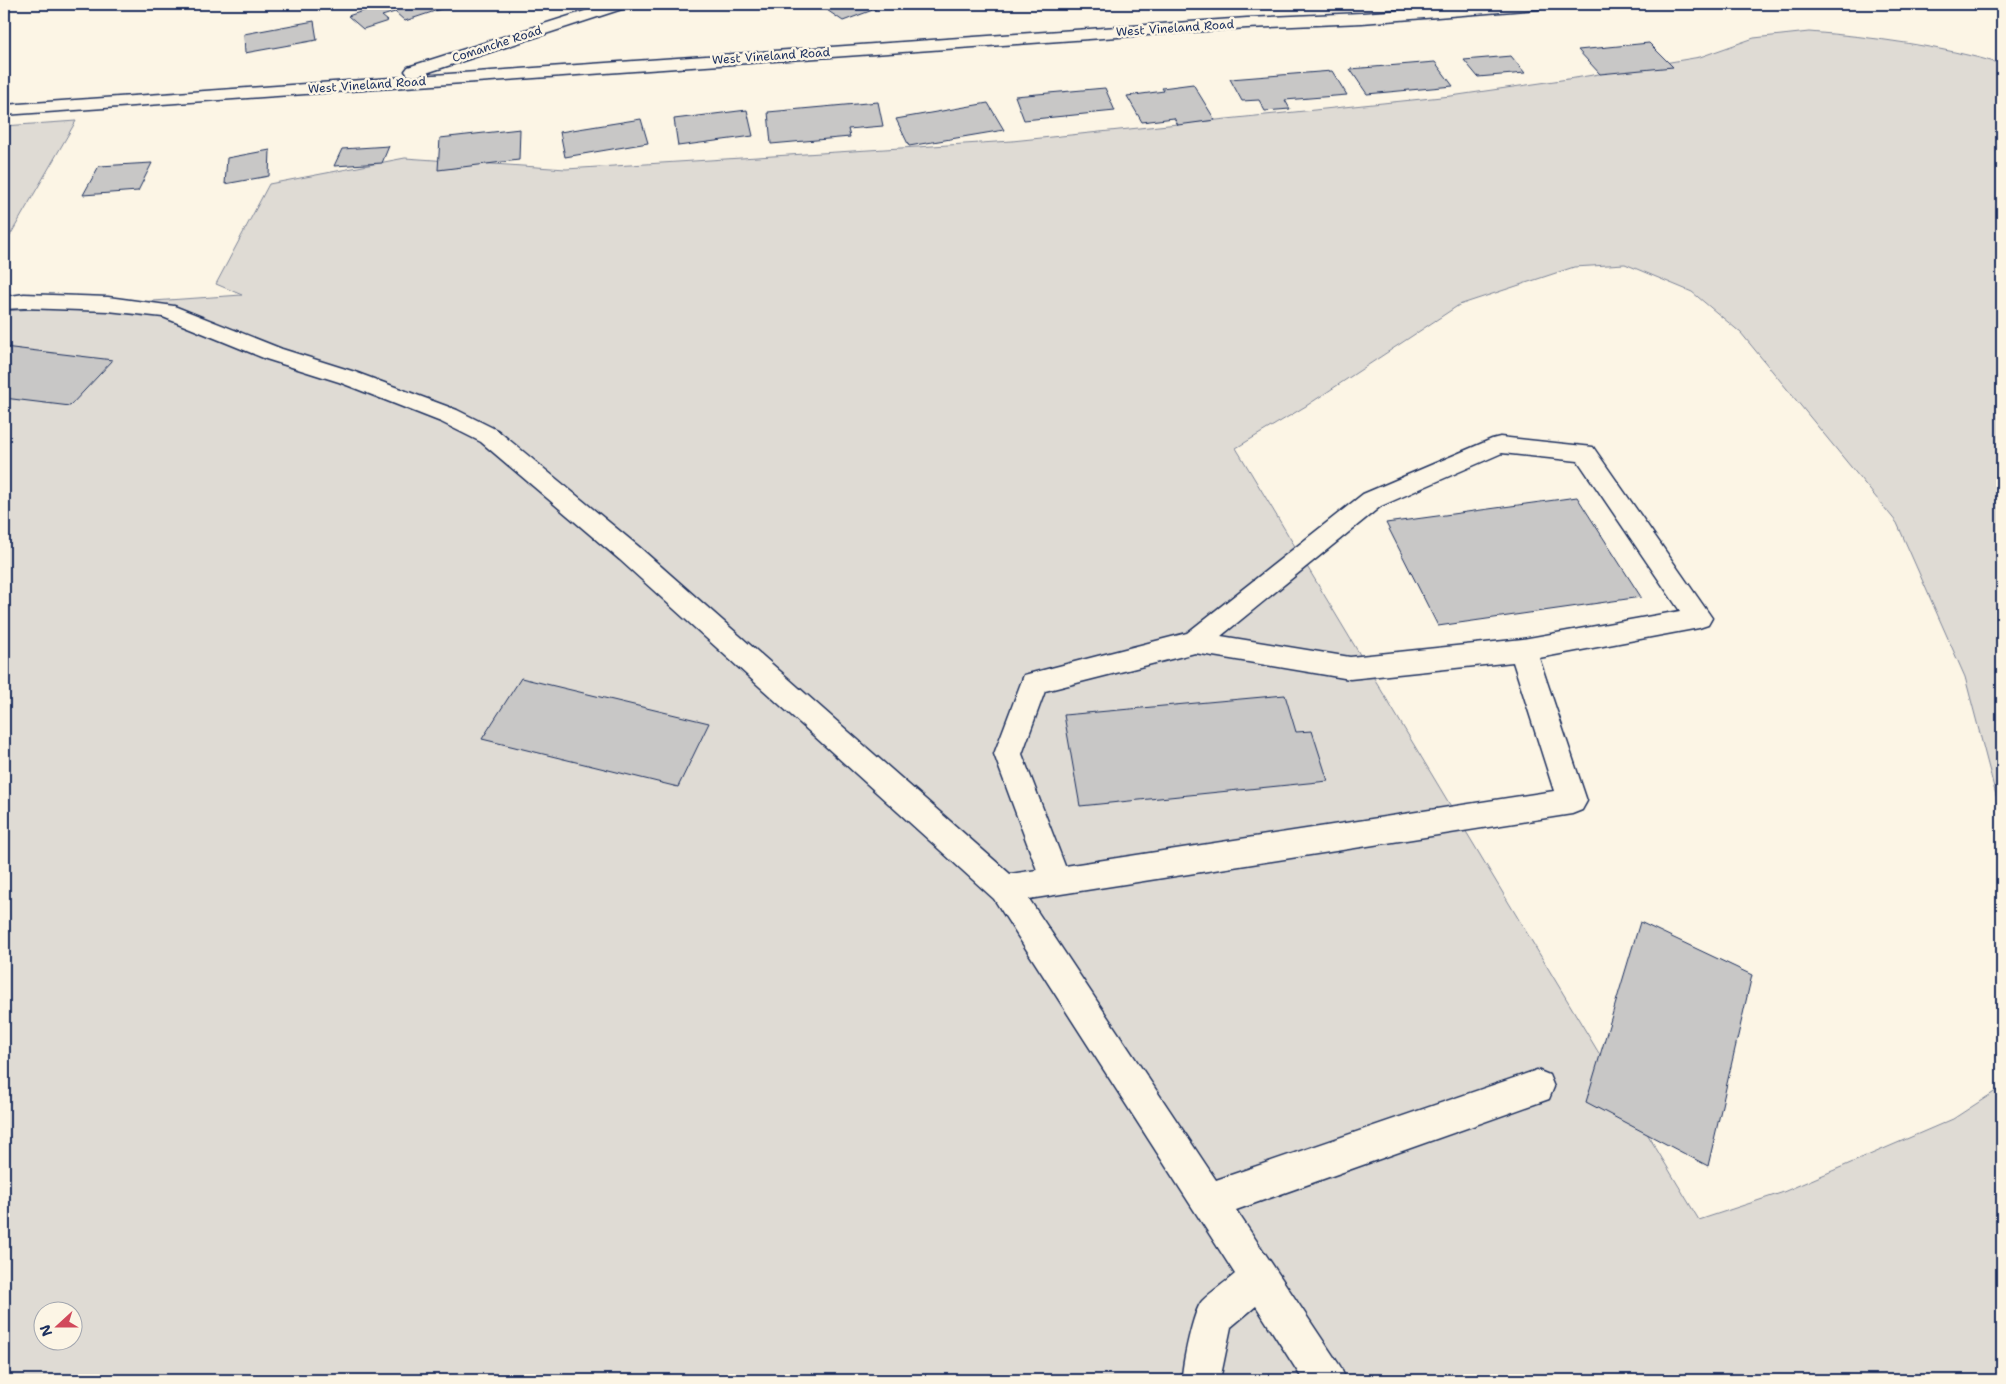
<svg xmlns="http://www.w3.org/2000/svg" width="2006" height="1384" font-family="'Shantell Sans',sans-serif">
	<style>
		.green { fill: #dfdbd4; stroke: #7d8599; fill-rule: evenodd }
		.building { fill: #c8c7c6; stroke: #1b2f5e }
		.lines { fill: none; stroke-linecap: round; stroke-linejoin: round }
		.minor-casing { stroke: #1b2f5e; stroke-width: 3 }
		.minor { fill: #fcf5e5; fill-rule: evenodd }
		.labels { text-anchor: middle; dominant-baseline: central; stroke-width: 5; stroke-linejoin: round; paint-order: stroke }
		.far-street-label { font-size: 12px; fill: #1b2f5e; stroke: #fcf5e5 }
	</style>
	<rect width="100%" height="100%" fill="#fcf5e5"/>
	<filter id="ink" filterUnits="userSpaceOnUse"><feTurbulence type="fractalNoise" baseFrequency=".02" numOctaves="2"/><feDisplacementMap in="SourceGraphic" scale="10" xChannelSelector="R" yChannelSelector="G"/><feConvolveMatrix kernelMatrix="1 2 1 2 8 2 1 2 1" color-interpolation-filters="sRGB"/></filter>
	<g filter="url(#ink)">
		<!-- green -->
		<g class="green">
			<path d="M1809 32C1874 37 1940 46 2002 64V818L1965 677 1897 523 1741 333 1692 292 1625 264 1574 267 1459 305 1306 406 1236 448 1699 1220 1781 1193 1953 1119 2002 1087V1380H4V311L242 295 216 284 269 184 405 158 566 169 1012 141 1451 96 1575 78 1700 57 1754 38ZM42 1312H72V1342H42Z"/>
			<polygon points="76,121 4,246 4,126"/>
		</g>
		<!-- building -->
		<g class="building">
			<polygon points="372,4 452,4 453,5 405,21 395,12 382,16 388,21 363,29 348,16 372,8 368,5"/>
			<polygon points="818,4 889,4 843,21"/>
			<polygon points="1813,4 1844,4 1845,8"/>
			<polygon points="314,21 317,40 245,53 244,34"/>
			<polygon points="1649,43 1673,67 1600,74 1578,50"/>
			<polygon points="1511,56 1525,73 1478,77 1464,60"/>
			<polygon points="1435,62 1453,86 1367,94 1350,69"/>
			<polygon points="1332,71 1347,95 1285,100 1290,109 1265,111 1259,100 1242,101 1230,79"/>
			<polygon points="1193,84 1215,120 1178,125 1174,118 1142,122 1127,96 1164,91 1162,88"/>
			<polygon points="1105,88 1115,111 1024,120 1015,96"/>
			<polygon points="878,102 883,126 848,129 850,137 771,144 768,112"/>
			<polygon points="988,103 1004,130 909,146 896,119"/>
			<polygon points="747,110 753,136 678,146 674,119"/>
			<polygon points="641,119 648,143 565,157 560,132"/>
			<polygon points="520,129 519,160 438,170 440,138"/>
			<polygon points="389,146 382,163 334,166 342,149"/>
			<polygon points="270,150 269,176 225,184 227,158"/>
			<polygon points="152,163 138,191 83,195 99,166"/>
			<polygon points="4,347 113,360 70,406 4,398"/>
			<polygon points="1577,497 1641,597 1438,626 1386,523"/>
			<polygon points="521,678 709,723 678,787 482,739"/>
			<polygon points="1285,695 1296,732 1312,731 1328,781 1080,806 1064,715"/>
			<polygon points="1640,922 1752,975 1708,1166 1586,1102"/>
		</g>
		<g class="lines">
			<defs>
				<g id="minor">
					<polygon points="607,4 630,4 628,7 420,75 414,76 408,75 405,71 408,67"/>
					<polygon points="1481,4 1546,4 1544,7 1538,9 1362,23 1247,28 4,115 4,105 1247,18 1362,13"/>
					<path d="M24 294 108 297 174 306 282 349 355 372 457 410 497 430 638 546 1010 874 1037 870 994 754 1024 675 1187 633 1363 494 1492 439 1500 437 1593 447 1712 618 1708 625 1699 628 1539 658 1587 801 1582 810 1572 814 1029 899 1216 1180 1537 1070 1549 1075 1554 1087 1549 1099 1236 1210 1340 1366 1346 1380H1303L1256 1306 1231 1327 1220 1380H1182C1182 1365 1193 1311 1202 1301 1212 1291 1225 1283 1235 1274L994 899 620 560 481 442 441 422 339 382 266 359 163 317 108 311 24 308 4 309V297ZM1502 453 1578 461 1680 611 1523 639 1350 657 1221 636 1381 506ZM1195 653 1350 679 1513 662 1554 791 1065 866 1022 754 1045 691Z"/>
				</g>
			</defs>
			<!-- minor casing -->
			<use href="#minor" class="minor-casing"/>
			<!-- minor -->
			<use href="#minor" class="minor"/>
		</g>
	</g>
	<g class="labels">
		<!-- far-street labels -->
		<g class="far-street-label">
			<text transform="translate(1175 28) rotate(-4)">West Vineland Road</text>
			<text transform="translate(497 44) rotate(-18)">Comanche Road</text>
			<text transform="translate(771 56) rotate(-4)">West Vineland Road</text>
			<text transform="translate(367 85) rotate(-4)">West Vineland Road</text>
		</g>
	</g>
	<!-- margin -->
	<rect width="2006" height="1384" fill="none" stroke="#fcf5e5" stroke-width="20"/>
	<rect x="10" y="10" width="1986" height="1364" fill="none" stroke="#1b2f5e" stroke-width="2" filter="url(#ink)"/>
	<!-- north arrow -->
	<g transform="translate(58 1326) rotate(249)"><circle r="24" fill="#fcf5e5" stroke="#a2a6af"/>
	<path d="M0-4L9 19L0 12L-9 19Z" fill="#d1495b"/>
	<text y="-8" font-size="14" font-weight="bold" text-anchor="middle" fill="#1b2f5e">N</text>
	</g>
</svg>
